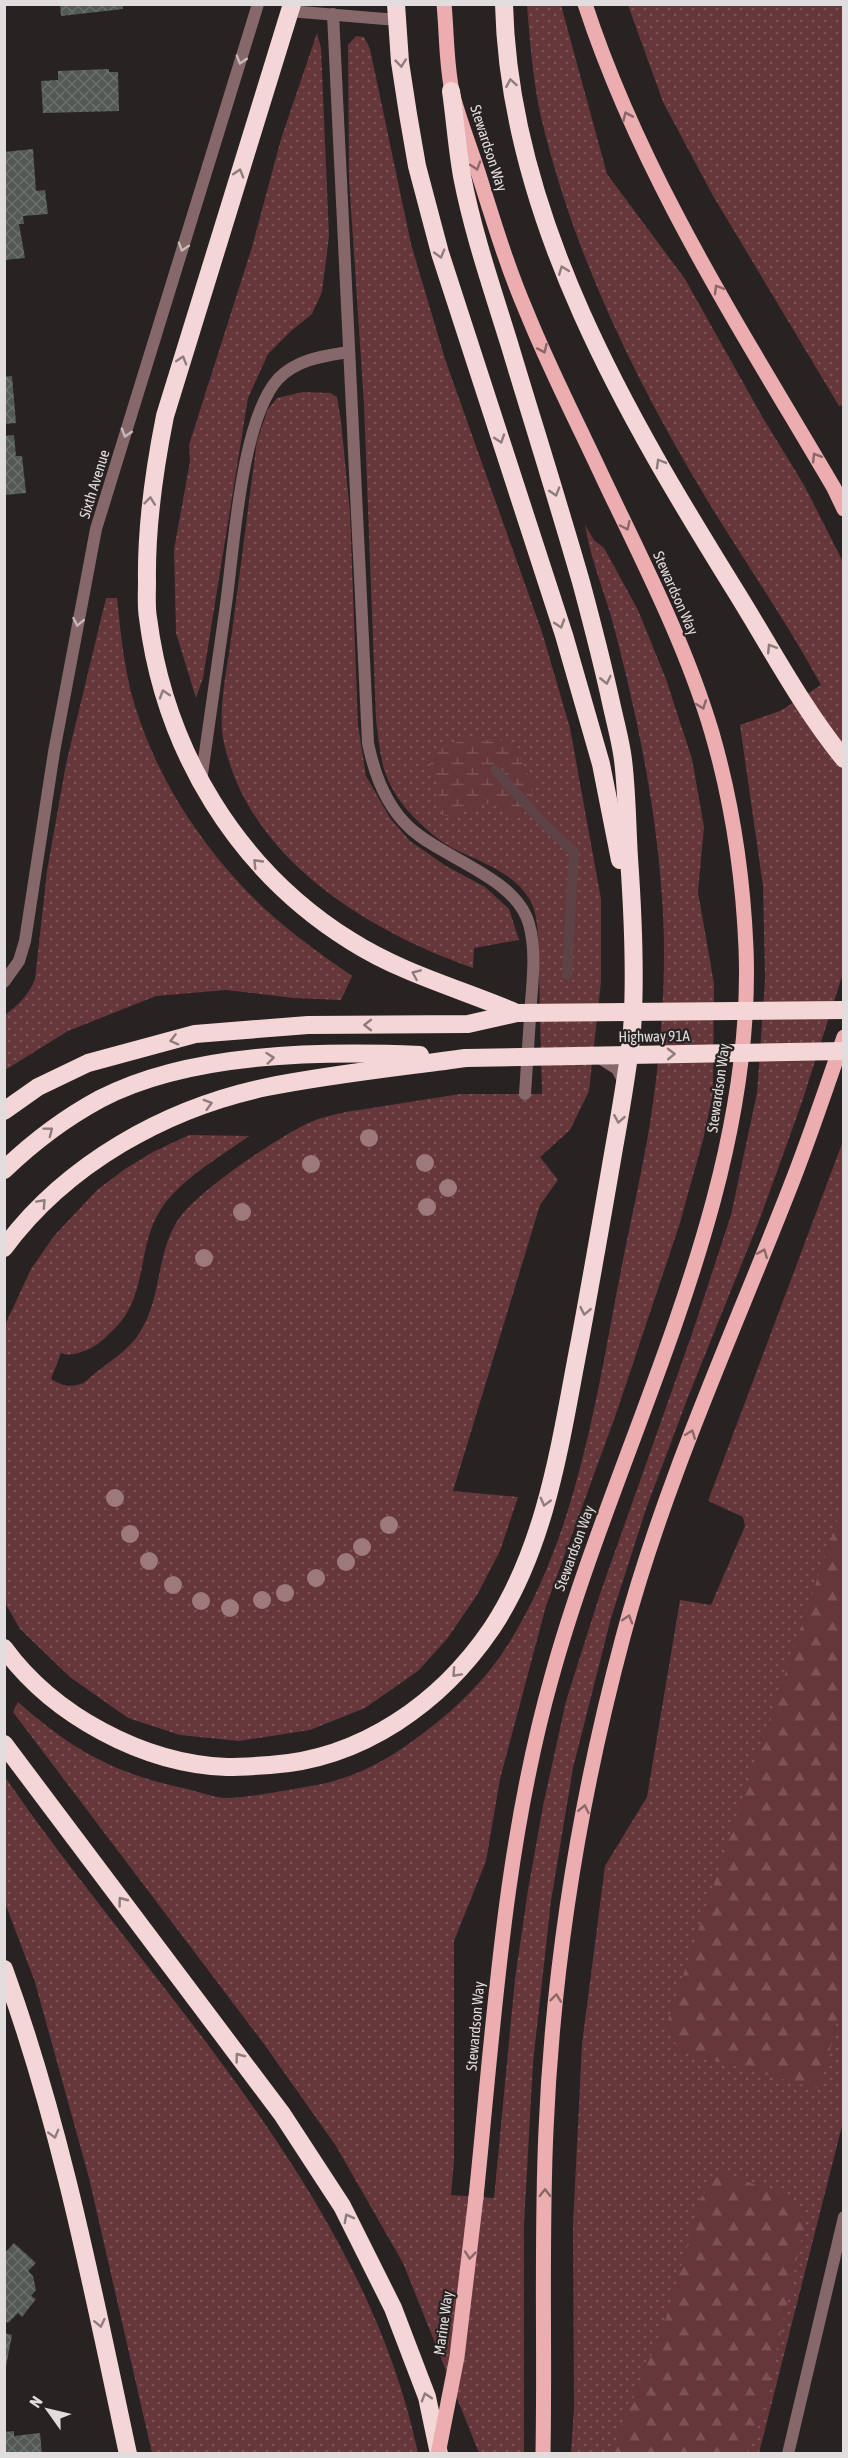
<svg xmlns="http://www.w3.org/2000/svg" width="848" height="2458" font-family="'Asap Condensed',sans-serif">
	<style>
		.grass { fill: url(#grass-dots) }
		.forest { fill: url(#forest-firs) }
		.wetland { fill: url(#wetland-marsh) }
		.lines { fill: none; stroke-linecap: round; stroke-linejoin: round }
		.stream { stroke: #5d4246; stroke-width: 10 }
		.building { fill: url(#building-cross-hatch) }
		.lane { stroke: #87686a; stroke-width: 12 }
		.street { stroke: #87686a; stroke-width: 12 }
		.primary { stroke: #ecadb0; stroke-width: 15 }
		.highway { stroke: #f5d6d7; stroke-width: 18 }
		.primary-bridge { stroke: #ecadb0; stroke-width: 15 }
		.highway-bridge { stroke: #f5d6d7; stroke-width: 18 }
		.tree { fill: #9e797b }
		.oneway { stroke: #c6b9ba }
		.oneway2 { stroke: #8f7c7c }
		.oneway3 { stroke: #8a6869 }
		.labels { text-anchor: middle; dominant-baseline: central; stroke-width: 4.5; stroke-linejoin: round; paint-order: stroke }
		.street-label { font-size: 15px; fill: #e1dcdd; stroke: #292222 }
	</style>
	<defs>
		<pattern id="grass-dots" width="8" height="8" patternUnits="userSpaceOnUse" patternTransform="scale(1.5)"><rect width="8" height="8" fill="#65373b"/><path d="M2 2h.1M6 6h.1" fill="none" stroke="#7b5357" stroke-width="1.8" stroke-linecap="round"/></pattern>
		<pattern id="forest-firs" width="22" height="20" patternUnits="userSpaceOnUse" patternTransform="scale(1.5)"><rect width="22" height="20" fill="#65373b"/><path d="M5 1l3.5 6h-7zM16 11l3.5 6h-7z" fill="#7b5357"/></pattern>
		<pattern id="wetland-marsh" width="20" height="14" patternUnits="userSpaceOnUse" patternTransform="scale(1.5)"><rect width="20" height="14" fill="#65373b"/><path d="M1 5h8M5 5V1M11 12h8M15 12V8" fill="none" stroke="#7b5357"/></pattern>
		<pattern id="building-cross-hatch" width="8" height="8" patternUnits="userSpaceOnUse" patternTransform="scale(1.5)"><rect width="8" height="8" fill="#535954"/><path d="M0 0l8 8M0 8l8-8" fill="none" stroke="#6b706c"/></pattern>
	</defs>
	<rect width="100%" height="100%" fill="#292222"/>
	<!-- grass -->
	<g class="grass">
		<path d="M527 5H561L607 174 685 279 763 418 804 485 843 562 844 970 801 1105 759 1221 688 1397 646 1509 611 1618 573 1768 551 1901 533 2063 524 2224V2453H479L403 2263 336 2146 264 2044 13 1712 18 1702C71 1749 113 1773 183 1788 197 1791 212 1797 225 1798 250 1798 286 1790 311 1786 355 1779 392 1758 426 1731 458 1707 488 1677 509 1643 579 1530 597 1392 622 1265 633 1208 647 1152 654 1095 662 1039 666 970 663 914 658 814 637 713 611 616 602 586 590 556 585 525L594 540 604 548 638 610 666 679 692 759 704 827 698 892 714 984 713 1093 703 1140 679 1226 616 1414 546 1606 500 1779 486 1861 454 1941V2161L451 2195 494 2198 515 1979 528 1890 543 1806 566 1701 600 1594 693 1331 731 1215 757 1093 765 980 763 886 740 725 780 711 821 685C787 622 746 564 709 503 636 382 574 256 541 117 533 81 530 42 527 5Z"/>
		<polygon points="628,5 843,5 843,405 839,406 712,194 663,102"/>
		<polygon points="317,33 321,48 329,236 322,292 312,314 291,331 268,354 248,398 203,678 196,698 176,633 174,550 190,461 189,445 252,247 281,139"/>
		<path d="M356 36 364 37 370 49 411 244 445 359 542 632 570 728 601 899V982L589 1091 570 1130 540 1157 558 1180 540 1205 453 1491 518 1497 500 1551 477 1595 447 1639 418 1671 365 1708 310 1730 239 1741 180 1735 128 1718 70 1677 20 1629 5 1603V1325L31 1269 54 1236 97 1190 125 1169 153 1152 189 1135 249 1136C220 1157 182 1178 161 1209 135 1249 150 1299 109 1334 102 1341 96 1346 87 1350 78 1353 69 1357 61 1353L51 1379C63 1386 70 1388 84 1383 100 1367 122 1356 136 1338 162 1303 155 1259 176 1223 192 1194 276 1139 306 1124 319 1118 332 1115 346 1112L460 1094H542L538 936C537 923 536 908 528 897 510 868 471 860 444 843 424 829 402 808 391 786 380 766 379 742 376 719L364 404 349 179 348 45Z"/>
		<path d="M303 392 330 393 337 397 341 421 350 513 358 725 366 776 390 818 410 841 446 866 485 887 509 909 519 940 474 948 473 968C368 931 250 860 224 743 217 713 227 670 231 639 240 573 248 507 257 441L268 409 277 398Z"/>
		<path d="M106 598H117C121 634 124 671 135 706 159 784 206 853 265 909 292 934 322 955 352 976L341 1000 294 998 226 990 156 996 68 1031 5 1070V1015C18 1005 29 995 35 979L47 871 66 764Z"/>
		<polygon points="843,1141 844,2118 759,2453 571,2454 574,2408 573,2225 582,2044 605,1866 647,1797 680,1600 711,1605 745,1526 743,1517 708,1501"/>
		<path d="M5 1777C153 1992 362 2189 418 2453H152L89 2178 35 1982 5 1903Z"/>
	</g>
	<!-- forest -->
	<g class="forest">
		<polygon points="843,1503 844,1993 820,2089 682,2052 665,2029"/>
		<polygon points="719,2172 791,2197 805,2223 765,2402 747,2453 610,2453 664,2325 701,2198"/>
	</g>
	<!-- wetland -->
	<polygon class="wetland" points="465,739 511,741 534,786 524,814 510,818 496,802 470,808 456,818 442,815 438,799 440,782 430,764 440,749"/>
	<g class="lines">
		<!-- stream -->
		<polyline class="stream" points="495,770 545,825 574,852 567,975"/>
	</g>
	<!-- building -->
	<g class="building">
		<polygon points="60,4 123,4 123,9 61,16"/>
		<polygon points="109,69 109,72 118,72 119,111 43,113 41,81 58,80 58,71"/>
		<polygon points="33,149 36,191 45,190 48,214 23,216 24,224 19,224 25,258 4,260 4,152"/>
		<polygon points="12,376 16,423 4,424 4,377"/>
		<polygon points="14,435 16,456 22,456 26,493 4,495 4,436"/>
		<polygon points="14,2243 36,2263 28,2271 33,2276 36,2290 31,2296 36,2299 22,2317 18,2313 8,2323 4,2320 4,2254"/>
		<polygon points="4,2333 12,2335 5,2371 4,2371"/>
		<polygon points="14,2431 14,2436 40,2433 42,2454 4,2454 4,2432"/>
	</g>
	<g class="lines">
		<!-- lane -->
		<g class="lane">
			<polyline points="289,11 397,20"/>
			<path d="M333 14 368 743C374 773 386 806 410 828 443 859 516 877 529 924 536 949 533 977 531 1002 529 1033 527 1063 525 1094"/>
			<path d="M201 781C209 722 218 663 226 604 234 548 241 420 278 379 297 359 324 356 349 352"/>
			<polyline points="598,1057 617,1069 625,1084"/>
			<polyline points="788,2454 844,2217"/>
		</g>
		<!-- street -->
		<polyline class="street" points="4,982 19,961 25,941 54,752 96,529 258,4"/>
		<!-- primary -->
		<g class="primary">
			<path d="M444 4C447 34 446 67 453 96 460 122 470 147 478 172 493 219 507 267 527 313 550 370 578 424 604 480 643 562 686 645 712 733 732 802 743 876 746 948 756 1199 618 1438 552 1676 504 1846 494 2022 476 2197"/>
			<path d="M585 4C642 178 742 331 834 488L844 509"/>
			<path d="M543 2454C545 2346 541 2238 546 2130 553 1964 580 1798 623 1637 664 1483 731 1338 789 1190 809 1140 826 1088 844 1037"/>
		</g>
		<!-- highway -->
		<g class="highway">
			<path d="M292 4 165 416C154 471 146 525 147 582 147 594 146 607 148 618 165 751 237 870 351 941 403 974 461 989 517 1013"/>
			<polyline points="396,4 400,62 408,114 417,166 440,253 564,635 601,764 620,860"/>
			<path d="M504 4C509 218 628 418 738 595 772 650 803 709 844 759"/>
			<polyline points="4,1111 38,1087 88,1063 195,1034 308,1025 468,1024 517,1013"/>
			<path d="M4 1170C33 1142 65 1118 100 1099 190 1052 321 1051 420 1055"/>
			<path d="M4 1248C66 1164 166 1108 267 1087 332 1074 400 1067 466 1058"/>
			<path d="M4 1648C53 1715 143 1764 227 1767 241 1767 256 1766 270 1765 362 1759 441 1703 492 1628 548 1543 561 1437 580 1340 592 1276 603 1212 614 1148 621 1109 628 1070 632 1030 636 973 633 915 629 858 627 825 627 792 623 760 621 743 616 725 612 707 603 665 592 623 581 582 558 502 533 423 509 343 492 288 473 233 462 176 457 148 455 119 451 91"/>
			<polyline points="4,1744 282,2114 342,2206 393,2308 427,2397 439,2454"/>
			<path d="M4 1969C61 2125 93 2291 128 2454"/>
		</g>
		<!-- primary-bridge -->
		<polyline class="primary-bridge" points="438,2454 457,2357 476,2197"/>
		<!-- highway-bridge -->
		<g class="highway-bridge">
			<polyline points="517,1013 844,1010"/>
			<polyline points="466,1058 844,1051"/>
		</g>
	</g>
	<!-- trees -->
	<g class="tree">
		<circle cx="369" cy="1138" r="9"/>
		<circle cx="425" cy="1163" r="9"/>
		<circle cx="311" cy="1164" r="9"/>
		<circle cx="448" cy="1188" r="9"/>
		<circle cx="427" cy="1207" r="9"/>
		<circle cx="242" cy="1212" r="9"/>
		<circle cx="204" cy="1258" r="9"/>
		<circle cx="115" cy="1498" r="9"/>
		<circle cx="389" cy="1525" r="9"/>
		<circle cx="130" cy="1534" r="9"/>
		<circle cx="362" cy="1547" r="9"/>
		<circle cx="149" cy="1561" r="9"/>
		<circle cx="346" cy="1562" r="9"/>
		<circle cx="316" cy="1578" r="9"/>
		<circle cx="173" cy="1585" r="9"/>
		<circle cx="285" cy="1593" r="9"/>
		<circle cx="262" cy="1600" r="9"/>
		<circle cx="201" cy="1601" r="9"/>
		<circle cx="230" cy="1608" r="9"/>
	</g>
	<!-- one-way arrows -->
	<defs><path id="oneway-chevron" d="M-2-3.5L2.5 0L-2 3.5" fill="none" stroke-width="1.6" stroke-linecap="round" stroke-linejoin="round" transform="scale(1.5)"/></defs>
	<g class="oneway">
		<use href="#oneway-chevron" transform="translate(241 60) rotate(107)"/>
		<use href="#oneway-chevron" transform="translate(183 247) rotate(107)"/>
		<use href="#oneway-chevron" transform="translate(126 433) rotate(107)"/>
		<use href="#oneway-chevron" transform="translate(78 622) rotate(101)"/>
	</g>
	<g class="oneway2">
		<use href="#oneway-chevron" transform="translate(401 63) rotate(84)"/>
		<use href="#oneway-chevron" transform="translate(511 83) rotate(-100)"/>
		<use href="#oneway-chevron" transform="translate(239 173) rotate(-73)"/>
		<use href="#oneway-chevron" transform="translate(440 254) rotate(74)"/>
		<use href="#oneway-chevron" transform="translate(563 270) rotate(-111)"/>
		<use href="#oneway-chevron" transform="translate(182 360) rotate(-73)"/>
		<use href="#oneway-chevron" transform="translate(500 439) rotate(72)"/>
		<use href="#oneway-chevron" transform="translate(660 463) rotate(-120)"/>
		<use href="#oneway-chevron" transform="translate(555 492) rotate(73)"/>
		<use href="#oneway-chevron" transform="translate(150 501) rotate(-84)"/>
		<use href="#oneway-chevron" transform="translate(560 624) rotate(72)"/>
		<use href="#oneway-chevron" transform="translate(771 648) rotate(-122)"/>
		<use href="#oneway-chevron" transform="translate(606 680) rotate(77)"/>
		<use href="#oneway-chevron" transform="translate(164 694) rotate(-108)"/>
		<use href="#oneway-chevron" transform="translate(257 863) rotate(-134)"/>
		<use href="#oneway-chevron" transform="translate(416 974) rotate(-157)"/>
		<use href="#oneway-chevron" transform="translate(368 1025) rotate(180)"/>
		<use href="#oneway-chevron" transform="translate(174 1040) rotate(166)"/>
		<use href="#oneway-chevron" transform="translate(671 1054) rotate(-1)"/>
		<use href="#oneway-chevron" transform="translate(270 1058) rotate(-6)"/>
		<use href="#oneway-chevron" transform="translate(208 1104) rotate(-16)"/>
		<use href="#oneway-chevron" transform="translate(619 1119) rotate(100)"/>
		<use href="#oneway-chevron" transform="translate(49 1131) rotate(-37)"/>
		<use href="#oneway-chevron" transform="translate(42 1203) rotate(-47)"/>
		<use href="#oneway-chevron" transform="translate(585 1311) rotate(101)"/>
		<use href="#oneway-chevron" transform="translate(545 1502) rotate(105)"/>
		<use href="#oneway-chevron" transform="translate(456 1673) rotate(133)"/>
		<use href="#oneway-chevron" transform="translate(122 1901) rotate(-127)"/>
		<use href="#oneway-chevron" transform="translate(239 2057) rotate(-127)"/>
		<use href="#oneway-chevron" transform="translate(54 2134) rotate(75)"/>
		<use href="#oneway-chevron" transform="translate(348 2218) rotate(-118)"/>
		<use href="#oneway-chevron" transform="translate(100 2323) rotate(78)"/>
		<use href="#oneway-chevron" transform="translate(426 2397) rotate(-107)"/>
	</g>
	<g class="oneway3">
		<use href="#oneway-chevron" transform="translate(627 116) rotate(-114)"/>
		<use href="#oneway-chevron" transform="translate(476 166) rotate(72)"/>
		<use href="#oneway-chevron" transform="translate(718 289) rotate(-120)"/>
		<use href="#oneway-chevron" transform="translate(543 349) rotate(66)"/>
		<use href="#oneway-chevron" transform="translate(816 457) rotate(-121)"/>
		<use href="#oneway-chevron" transform="translate(626 526) rotate(65)"/>
		<use href="#oneway-chevron" transform="translate(702 705) rotate(70)"/>
		<use href="#oneway-chevron" transform="translate(763 1253) rotate(-68)"/>
		<use href="#oneway-chevron" transform="translate(691 1434) rotate(-69)"/>
		<use href="#oneway-chevron" transform="translate(628 1619) rotate(-73)"/>
		<use href="#oneway-chevron" transform="translate(584 1809) rotate(-79)"/>
		<use href="#oneway-chevron" transform="translate(556 1998) rotate(-83)"/>
		<use href="#oneway-chevron" transform="translate(545 2193) rotate(-89)"/>
		<use href="#oneway-chevron" transform="translate(470 2255) rotate(96)"/>
	</g>
	<g class="labels">
		<!-- street labels -->
		<g class="street-label">
			<text transform="translate(489 148) rotate(72)">Stewardson Way</text>
			<text transform="translate(94 484) rotate(-73)">Sixth Avenue</text>
			<text transform="translate(676 593) rotate(66)">Stewardson Way</text>
			<text transform="translate(654 1036) rotate(-1)">Highway 91A</text>
			<text transform="translate(718 1088) rotate(-82)">Stewardson Way</text>
			<text transform="translate(574 1548) rotate(-70)">Stewardson Way</text>
			<text transform="translate(475 2026) rotate(-85)">Stewardson Way</text>
			<text transform="translate(443 2323) rotate(-82)">Marine Way</text>
		</g>
	</g>
	<!-- border -->
	<rect width="848" height="2458" fill="none" stroke="#e1dcdd" stroke-width="12"/>
	<!-- north arrow -->
	<g transform="translate(48 2410) rotate(304)" stroke="#292222" stroke-width="4.5" paint-order="stroke">
	<path d="M0-4.5L10 22L0 15L-10 22Z" fill="#e1dcdd"/>
	<text y="-9" font-size="16" font-weight="bold" text-anchor="middle" fill="#e1dcdd">N</text>
	</g>
</svg>
